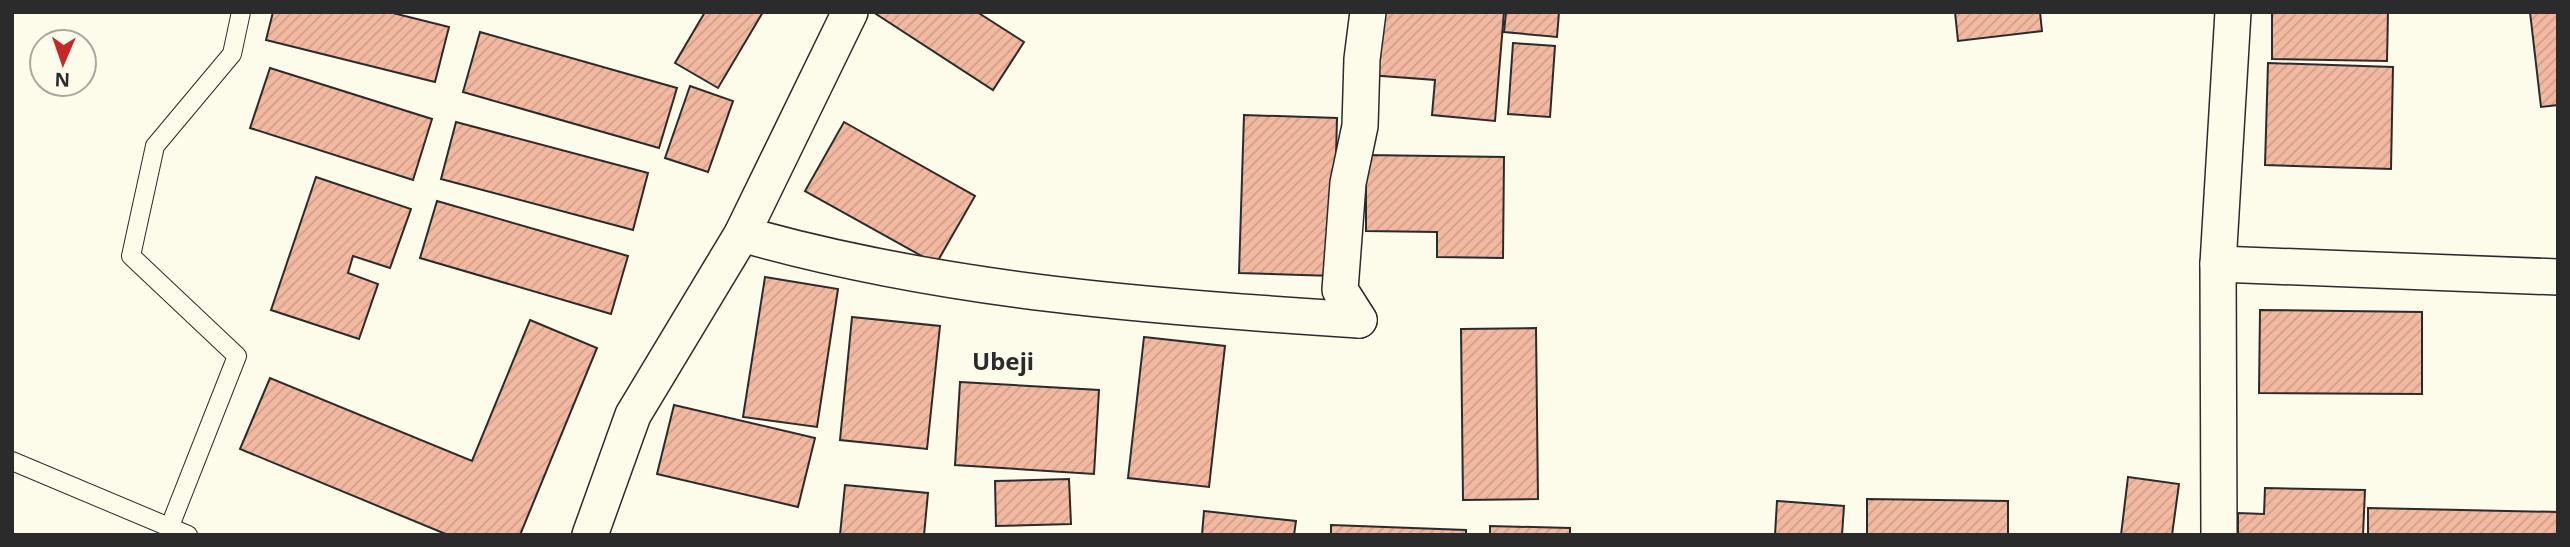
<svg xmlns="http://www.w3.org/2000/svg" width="2570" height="547" font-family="'Noto Sans',sans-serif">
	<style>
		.building { fill: url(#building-hatch); stroke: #2b2b2b; stroke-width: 2 }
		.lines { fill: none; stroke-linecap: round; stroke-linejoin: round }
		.lane-casing { stroke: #2b2b2b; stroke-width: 20 }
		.street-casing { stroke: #2b2b2b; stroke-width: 38 }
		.lane { stroke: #fdfbea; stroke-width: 18 }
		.street { stroke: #fdfbea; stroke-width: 35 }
		.labels { text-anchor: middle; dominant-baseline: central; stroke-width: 5; stroke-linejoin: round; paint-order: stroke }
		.quarter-label { font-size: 24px; font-weight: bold; fill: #2b2b2b; stroke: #fdfbea }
	</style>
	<defs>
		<pattern id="building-hatch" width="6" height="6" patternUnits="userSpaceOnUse" patternTransform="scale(1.75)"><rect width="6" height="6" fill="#f2b8a0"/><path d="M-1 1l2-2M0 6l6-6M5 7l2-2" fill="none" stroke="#d09e8a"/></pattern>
	</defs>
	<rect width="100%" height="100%" fill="#fdfbea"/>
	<!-- building -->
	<g class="building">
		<polygon points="273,12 389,12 449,27 435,82 266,40"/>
		<polygon points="705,12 763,12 718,88 675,63"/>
		<polygon points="873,12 977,12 1024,42 993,90"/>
		<polygon points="1374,12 1504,12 1495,121 1432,115 1435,80 1369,75"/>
		<polygon points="1506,12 1559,12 1557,37 1504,32"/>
		<polygon points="1955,12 2040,12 2042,31 1958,41"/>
		<polygon points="2272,12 2388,12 2387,61 2272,59"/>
		<polygon points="2530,12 2558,12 2558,105 2541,107"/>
		<polygon points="480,32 677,88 659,148 463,92"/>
		<polygon points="1513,43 1555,46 1550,117 1508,114"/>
		<polygon points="2268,63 2393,67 2391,169 2265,165"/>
		<polygon points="270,68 432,119 413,180 250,128"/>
		<polygon points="690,86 733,101 708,172 665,158"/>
		<polygon points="1244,115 1337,118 1333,276 1239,273"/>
		<polygon points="456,122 648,173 633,230 441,179"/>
		<polygon points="844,122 975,196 936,264 805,191"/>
		<polygon points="1366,155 1504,157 1503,258 1437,257 1437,232 1366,231"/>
		<polygon points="316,177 411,209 390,268 353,256 348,273 378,284 359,339 271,310"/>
		<polygon points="437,201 628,256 611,314 420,258"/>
		<polygon points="765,277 838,289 817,427 743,417"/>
		<polygon points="2260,310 2422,312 2422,394 2259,393"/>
		<polygon points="852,317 940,326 927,449 840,440"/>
		<polygon points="530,320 597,348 520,535 448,535 240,449 270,378 472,461"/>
		<polygon points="1536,328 1538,499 1463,500 1461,329"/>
		<polygon points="1144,337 1225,346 1209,487 1128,478"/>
		<polygon points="960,382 1099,390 1094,474 955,465"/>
		<polygon points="674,405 815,438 798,507 657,474"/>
		<polygon points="2128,477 2179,484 2172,535 2121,535"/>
		<polygon points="1069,479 1071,524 996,526 995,481"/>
		<polygon points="845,485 928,493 924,535 840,535"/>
		<polygon points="2265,488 2365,490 2363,535 2238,535 2238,513 2264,514"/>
		<polygon points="1867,499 2008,501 2008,535 1867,535"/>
		<polygon points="1777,501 1844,506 1842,535 1775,535"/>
		<polygon points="2368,508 2558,512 2558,535 2368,535"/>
		<polygon points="1204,511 1296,521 1294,535 1202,535"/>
		<polygon points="1331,525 1466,530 1466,535 1331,535"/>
		<polygon points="1490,526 1570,528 1570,535 1490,535"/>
	</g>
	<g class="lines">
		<defs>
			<g id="lane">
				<polyline points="12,461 188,535"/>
				<polyline points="170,526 237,356 131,256 155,146 232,54 241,12"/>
			</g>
			<g id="street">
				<path d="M742 234C942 291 1153 307 1359 320"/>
				<polyline points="2218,264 2558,277"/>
				<polyline points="1359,320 1340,290 1348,183 1360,126 1362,59 1368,12"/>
				<polyline points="590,535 633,415 742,234 850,12"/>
				<polyline points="2219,535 2218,264 2233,12"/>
			</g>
		</defs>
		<!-- lane casing -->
		<use href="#lane" class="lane-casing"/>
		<!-- street casing -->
		<use href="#street" class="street-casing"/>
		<!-- lane -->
		<use href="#lane" class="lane"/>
		<!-- street -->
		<use href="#street" class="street"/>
	</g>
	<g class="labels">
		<!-- quarter labels -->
		<g class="quarter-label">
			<text x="1003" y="360">Ubeji</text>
		</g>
	</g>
	<!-- border -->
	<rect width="2570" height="547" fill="none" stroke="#2b2b2b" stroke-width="28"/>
	<!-- north arrow -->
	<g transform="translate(63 63) rotate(182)"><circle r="33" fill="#fdfbea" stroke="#a9a89e" stroke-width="2"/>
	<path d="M0-5L12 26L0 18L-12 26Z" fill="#c62828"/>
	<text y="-10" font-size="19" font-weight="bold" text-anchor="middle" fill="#2b2b2b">N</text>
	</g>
</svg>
